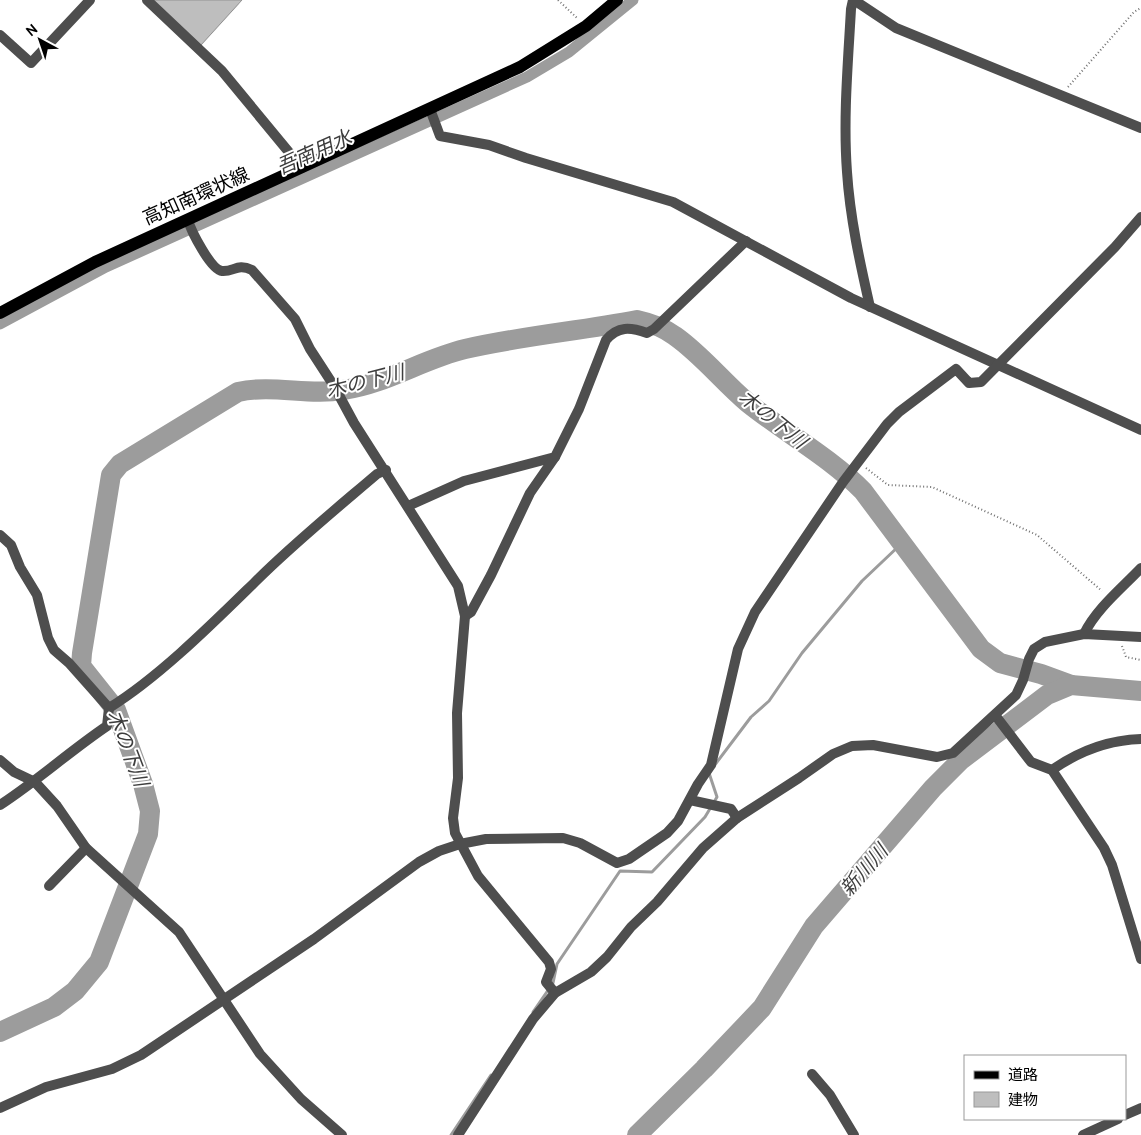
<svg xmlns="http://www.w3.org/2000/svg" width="1141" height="1135" font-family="Cabin,'Noto Sans JP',sans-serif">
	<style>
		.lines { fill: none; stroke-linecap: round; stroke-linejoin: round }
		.stream { stroke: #9c9c9c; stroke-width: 3 }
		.canal { stroke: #9c9c9c; stroke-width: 11 }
		.river { stroke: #9c9c9c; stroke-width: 20 }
		.building { fill: #bebebe; stroke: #929292; filter: url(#shadow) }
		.path { stroke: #707070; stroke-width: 2; stroke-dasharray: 1 2.5; stroke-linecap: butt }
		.minor { stroke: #4e4e4e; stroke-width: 10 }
		.primary { stroke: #000; stroke-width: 12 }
		.labels { text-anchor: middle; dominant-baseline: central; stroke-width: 4; stroke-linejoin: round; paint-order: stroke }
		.street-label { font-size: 19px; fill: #000; stroke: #fff }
		.water-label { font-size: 20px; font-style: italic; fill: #3d3d3d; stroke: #fff }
	</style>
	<defs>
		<filter id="shadow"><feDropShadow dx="-3.5" dy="3.5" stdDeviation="0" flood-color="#0004"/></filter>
	</defs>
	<rect width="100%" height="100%" fill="#fff"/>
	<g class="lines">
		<!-- stream -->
		<g class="stream">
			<polyline points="714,766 751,717 769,701 802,653 862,581 901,544"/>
			<polyline points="533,1012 553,983 557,964 620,871 652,872 705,817 717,797 709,773"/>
			<polyline points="451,1135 491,1075"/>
		</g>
		<!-- canal -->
		<polyline class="canal" points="0,324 106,267 527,77 569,52 633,0"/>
		<!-- river -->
		<g class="river">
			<path d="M0 1032 54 1007 75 991 99 962 148 834 150 811 143 784 116 710 81 666 82 653 111 475 120 464 238 392C273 384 308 396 343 390 386 384 423 359 465 349 521 336 580 331 637 320 651 323 663 327 675 336 702 355 723 382 748 403 784 432 831 458 863 491L981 649 1000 663 1041 674 1071 685"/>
			<polyline points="637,1135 704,1069 762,1008 814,926 933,788 961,760 1047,695 1071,685 1141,691"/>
		</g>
	</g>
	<!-- building -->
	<polygon class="building" points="150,0 242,0 201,45"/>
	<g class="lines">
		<!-- path -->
		<g class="path">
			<polyline points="558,0 577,18"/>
			<polyline points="1068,87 1134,12 1141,8"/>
			<polyline points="866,468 888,485 932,487 1037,535 1102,591"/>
			<polyline points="1122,646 1126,657 1141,660"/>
		</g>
		<!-- minor -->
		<g class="minor">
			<polyline points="147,0 222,71 302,168"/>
			<path d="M853 0 851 9C848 63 843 118 847 172 850 218 860 263 870 307"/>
			<polyline points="854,0 896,28 1141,128"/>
			<polyline points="0,35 31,63 90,0"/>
			<polyline points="430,109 440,136 489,145 526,158 673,202 851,298 1141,430"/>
			<path d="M188 220C191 231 211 270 222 271 234 272 237 263 252 270L295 319 310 349 334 386 354 423 458 586 465 616 457 713 458 778 453 818 455 833 478 876 549 962 551 969 546 982 555 993"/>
			<path d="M408 506 464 481 555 457 579 409 606 340C618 326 630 327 647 333L654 329 746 241"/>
			<path d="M0 535 11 545 20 567 37 595 48 638 54 650 69 663 109 708 107 726C70 751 37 781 0 805"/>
			<polyline points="465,616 471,612 491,575 530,493 555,457"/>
			<path d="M1084 634C1096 609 1122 588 1141 568"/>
			<path d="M109 708C159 677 212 624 255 582 293 544 336 509 377 474L386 470"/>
			<polyline points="995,715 1031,762 1052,770 1104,848 1112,865 1141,959"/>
			<polyline points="0,760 14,772 35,782 57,806 86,848 179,932 260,1054 301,1099 342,1135"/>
			<path d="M1052 770C1079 751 1108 740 1141 739"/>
			<polyline points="690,800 731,809 737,818"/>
			<polyline points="49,886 86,848"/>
			<polyline points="812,1074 830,1095 854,1135"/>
			<polyline points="0,1108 46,1087 112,1069 141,1055 314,939 419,862 439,851 460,844 486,839 563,838 580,843 617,863 629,859 667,833 678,821 698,784 711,765 738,649 755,612 843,482 887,424 899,412 956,369 969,383 981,382 1115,247 1141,217"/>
			<polyline points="1125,1115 1141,1108"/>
			<polyline points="458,1135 533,1019 555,993 591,972 607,957 631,927 657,902 703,848 737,818 799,778 833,754 852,746 873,745 937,757 953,753 1016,695 1023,680 1029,659 1034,649 1045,642 1084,634 1141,637"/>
			<polyline points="1083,1135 1118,1119"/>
		</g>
		<!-- primary -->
		<polyline class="primary" points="0,313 95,262 520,67 586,26 617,0"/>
	</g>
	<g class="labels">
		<!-- street labels -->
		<g class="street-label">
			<text transform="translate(196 196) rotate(-24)">高知南環状線</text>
		</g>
		<!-- water labels -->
		<g class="water-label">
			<text transform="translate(314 152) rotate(-24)">吾南用水</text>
			<text transform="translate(365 381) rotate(-14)">木の下川</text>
			<text transform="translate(773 419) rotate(39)">木の下川</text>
			<text transform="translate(128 748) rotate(69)">木の下川</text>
			<text transform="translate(864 870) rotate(-49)">新川川</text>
		</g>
	</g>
	<!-- legend -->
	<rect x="964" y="1055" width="162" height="65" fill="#ffffff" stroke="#999999"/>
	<rect x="974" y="1071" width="25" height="8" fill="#000000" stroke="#999999"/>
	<text x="1008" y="1080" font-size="15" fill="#000000">道路</text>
	<rect x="974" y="1092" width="25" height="15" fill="#bebebe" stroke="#999999"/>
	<text x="1008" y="1105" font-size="15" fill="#000000">建物</text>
	<!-- north arrow -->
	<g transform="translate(40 40) rotate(320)" stroke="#ffffff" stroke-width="4" paint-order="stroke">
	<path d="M0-4L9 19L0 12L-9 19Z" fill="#000000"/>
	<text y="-8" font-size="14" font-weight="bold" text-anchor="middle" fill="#000000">N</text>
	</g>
</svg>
